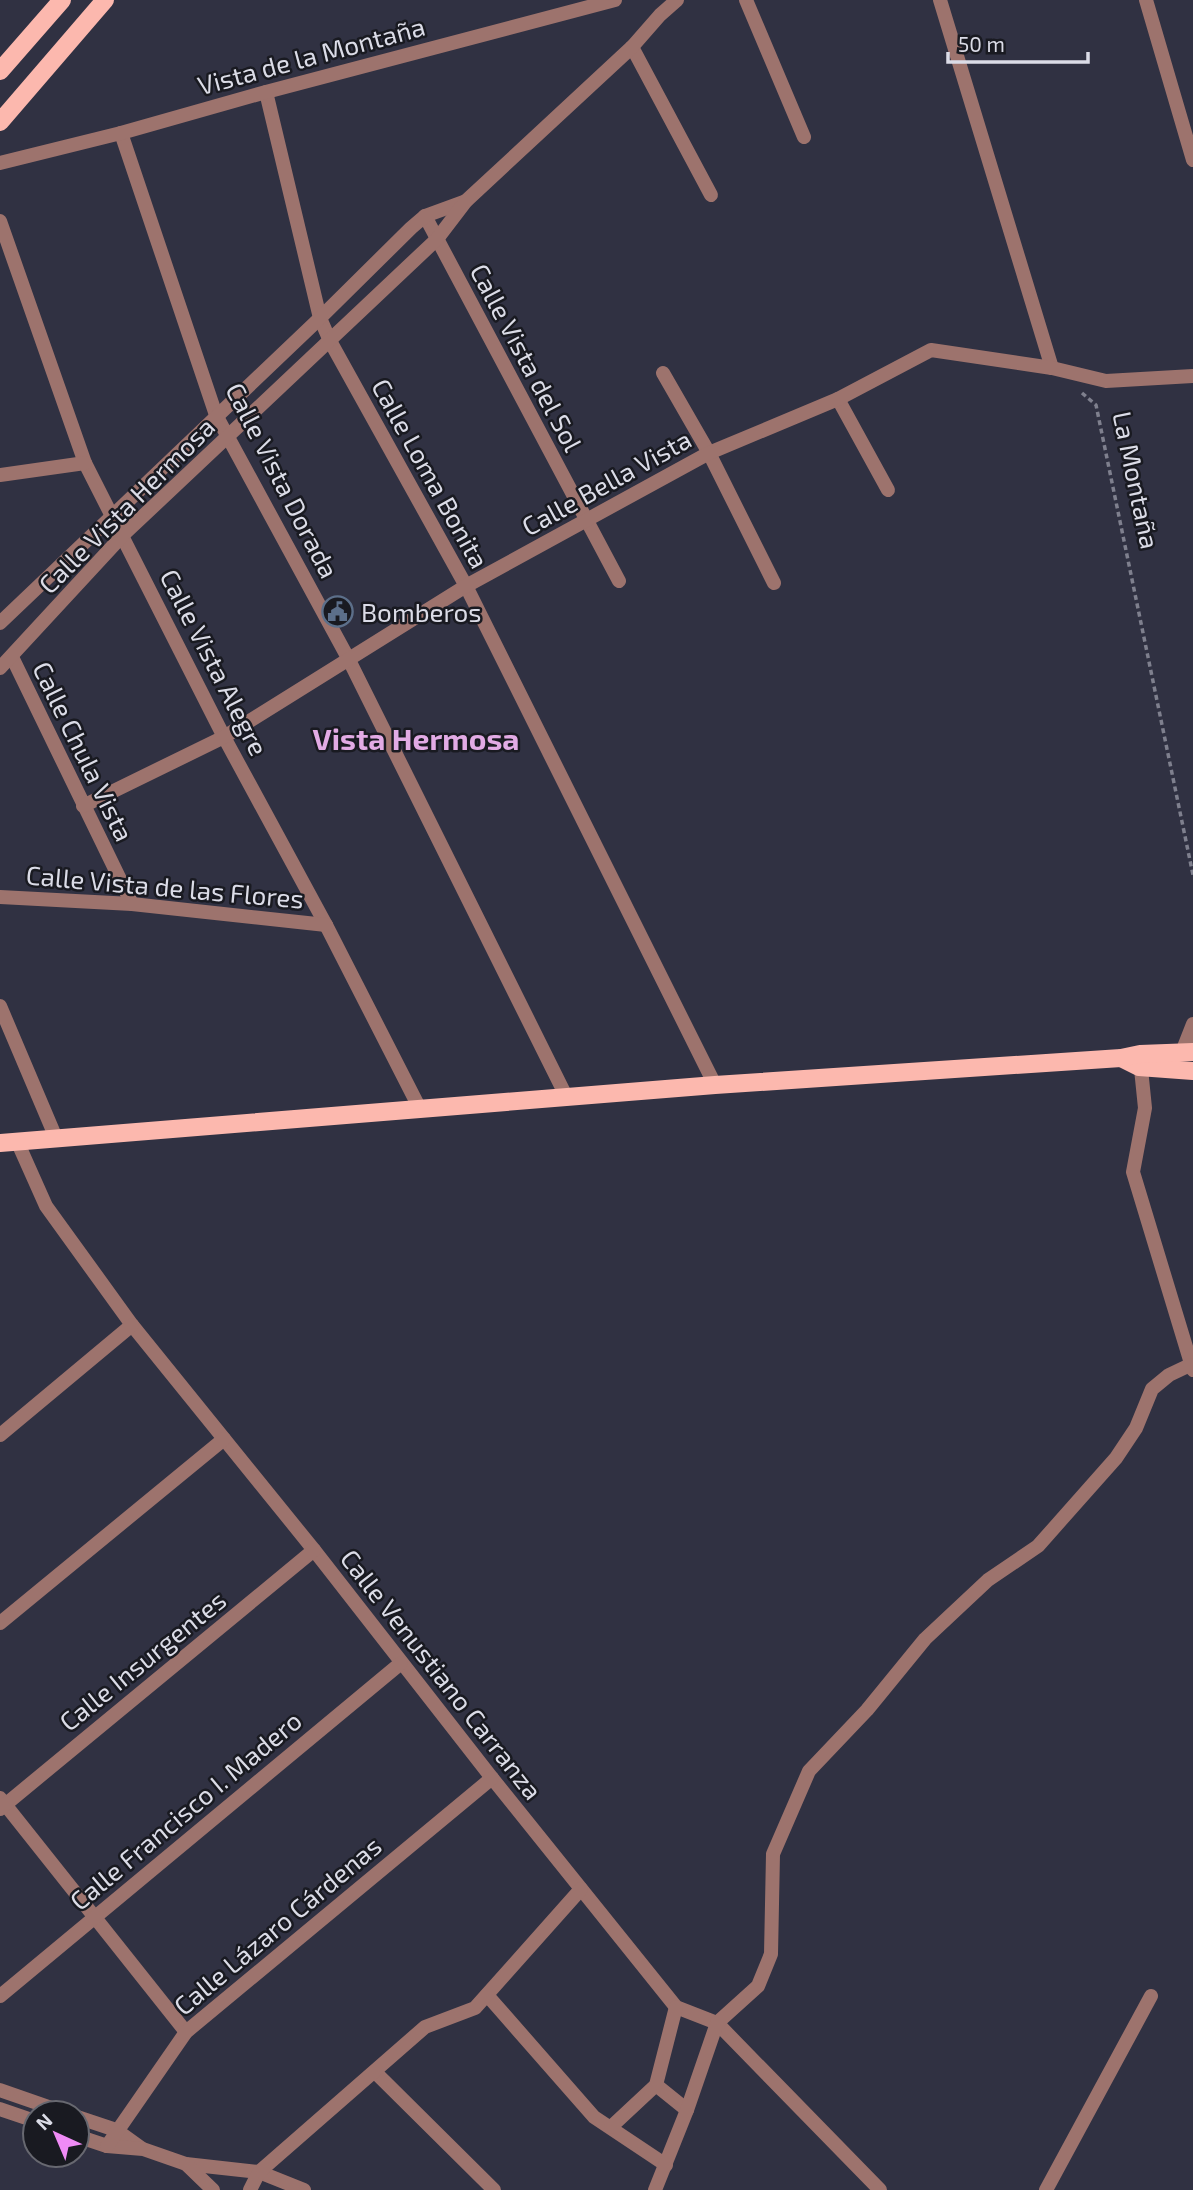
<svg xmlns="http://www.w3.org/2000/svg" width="1193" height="2190" font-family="'Exo 2',sans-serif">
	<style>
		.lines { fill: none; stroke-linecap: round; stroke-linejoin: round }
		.path { stroke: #7f808e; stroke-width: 3.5; stroke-dasharray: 5 3.5; stroke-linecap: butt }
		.minor { stroke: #9d736d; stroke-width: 14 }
		.tertiary { stroke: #9d736d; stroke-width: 14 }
		.primary { stroke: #fcb8ae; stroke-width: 18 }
		.labels { text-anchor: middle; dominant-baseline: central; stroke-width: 5; stroke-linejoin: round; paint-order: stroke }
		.street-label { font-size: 26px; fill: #dbdce7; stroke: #191a21 }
		.poi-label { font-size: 26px; fill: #dbdce7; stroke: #191a21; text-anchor: start }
		.quarter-label { font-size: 30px; font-weight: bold; fill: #e2abe5; stroke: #191a21 }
	</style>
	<rect width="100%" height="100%" fill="#303142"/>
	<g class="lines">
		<!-- path -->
		<polyline class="path" points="1082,393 1096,405 1193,875"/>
		<!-- minor -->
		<g class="minor">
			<polyline points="746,0 804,137"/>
			<polyline points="940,0 1052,368"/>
			<polyline points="1146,0 1193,160"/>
			<polyline points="632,47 711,195"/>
			<polyline points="266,92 320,318 330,341 466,586 715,1085"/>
			<polyline points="121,133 216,415 348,658 567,1098"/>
			<polyline points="425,216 619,581"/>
			<polyline points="0,221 85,463 224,737 326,925 420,1109"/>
			<polyline points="663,373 709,453 774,583"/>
			<polyline points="838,399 888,490"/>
			<polyline points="0,475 85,463"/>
			<polyline points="0,623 320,318 411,228 425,216 466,201"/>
			<polyline points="12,657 132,904"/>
			<polyline points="0,668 123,535 437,239 466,201 632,47 660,15 677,0"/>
			<polyline points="83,806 224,737 466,586 709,453 838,399 931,350 1052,368 1106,381 1193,376"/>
			<polyline points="0,897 132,904 326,925"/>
			<polyline points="0,1006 56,1138"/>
			<polyline points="1182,1052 1193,1024"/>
			<polyline points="1140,1059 1145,1108 1133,1172 1193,1370"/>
			<polyline points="17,1141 46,1206 132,1325 314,1550 492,1778 676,2007 717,2023 880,2190"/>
			<polyline points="0,1435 132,1325"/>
			<polyline points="0,1623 224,1439"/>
			<polyline points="0,1798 186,2032"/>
			<polyline points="0,1809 314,1550"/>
			<polyline points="487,1995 594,2117 666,2165"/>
			<polyline points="0,1996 401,1663"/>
			<polyline points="375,2072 494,2190"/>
			<polyline points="656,2085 687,2110"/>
			<polyline points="0,2090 66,2113"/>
			<polyline points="0,2109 35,2121"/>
			<polyline points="77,2117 116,2130 141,2148"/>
			<polyline points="611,2127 656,2085 676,2007"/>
			<polyline points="77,2136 107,2146 143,2149 186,2164 259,2172 304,2190"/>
			<polyline points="107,2146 186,2032 492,1778"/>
			<polyline points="186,2164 213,2190"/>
			<polyline points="250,2190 259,2172 425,2027 475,2008 581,1889"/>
			<polyline points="655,2190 687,2110 717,2023 758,1986 771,1954 773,1854 809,1771 867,1710 925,1639 988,1580 1038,1546 1116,1458 1136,1428 1152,1389 1169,1375 1190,1365"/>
			<polyline points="1046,2190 1151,1996"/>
		</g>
		<!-- tertiary -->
		<polyline class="tertiary" points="0,163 121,133 266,92 615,0"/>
		<!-- primary -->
		<g class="primary">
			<polyline points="0,71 62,0"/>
			<polyline points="0,122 105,0"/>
			<polyline points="1121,1058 1139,1067 1193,1071"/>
			<polyline points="0,1143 715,1085 1121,1058 1140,1054 1193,1052"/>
		</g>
	</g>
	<!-- icons -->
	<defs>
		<symbol id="civic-ring" viewBox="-11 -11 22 22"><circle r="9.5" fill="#191a21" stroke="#5c6f8a" stroke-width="1.5"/><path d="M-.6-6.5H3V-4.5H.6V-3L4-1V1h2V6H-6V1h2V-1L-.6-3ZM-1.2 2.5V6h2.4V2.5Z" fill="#5c6f8a"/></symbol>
	</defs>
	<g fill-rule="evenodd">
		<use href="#civic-ring" x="320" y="594" width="35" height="35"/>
	</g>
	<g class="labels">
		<!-- street labels -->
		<g class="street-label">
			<text transform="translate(311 55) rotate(-15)">Vista de la Montaña</text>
			<text transform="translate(527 357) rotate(62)">Calle Vista del Sol</text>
			<text transform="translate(431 473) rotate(61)">Calle Loma Bonita</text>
			<text transform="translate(283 480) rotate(63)">Calle Vista Dorada</text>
			<text transform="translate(1137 480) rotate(78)">La Montaña</text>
			<text transform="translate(606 482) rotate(-29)">Calle Bella Vista</text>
			<text transform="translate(126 505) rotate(-45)">Calle Vista Hermosa</text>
			<text transform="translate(215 662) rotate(63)">Calle Vista Alegre</text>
			<text transform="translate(84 751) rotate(64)">Calle Chula Vista</text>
			<text transform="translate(165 886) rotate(5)">Calle Vista de las Flores</text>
			<text transform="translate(142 1660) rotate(-39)">Calle Insurgentes</text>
			<text transform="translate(442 1674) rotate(52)">Calle Venustiano Carranza</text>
			<text transform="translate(185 1810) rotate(-40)">Calle Francisco I. Madero</text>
			<text transform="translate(277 1925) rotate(-40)">Calle Lázaro Cárdenas</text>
		</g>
		<!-- poi labels -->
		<g class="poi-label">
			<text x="361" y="611">Bomberos</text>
		</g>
		<!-- quarter labels -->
		<g class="quarter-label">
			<text x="416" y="738">Vista Hermosa</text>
		</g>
	</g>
	<!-- north arrow -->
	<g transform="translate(56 2134) rotate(316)"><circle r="33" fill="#191a21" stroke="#676870" stroke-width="2"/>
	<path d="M0-5L12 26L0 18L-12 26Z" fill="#f08bf6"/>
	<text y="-10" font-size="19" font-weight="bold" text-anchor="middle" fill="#dbdce7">N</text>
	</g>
	<!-- scale -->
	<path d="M948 52v10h140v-10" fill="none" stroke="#dbdce7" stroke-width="3.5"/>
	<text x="958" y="52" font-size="21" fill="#dbdce7" stroke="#191a21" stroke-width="5" paint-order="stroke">50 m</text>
</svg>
